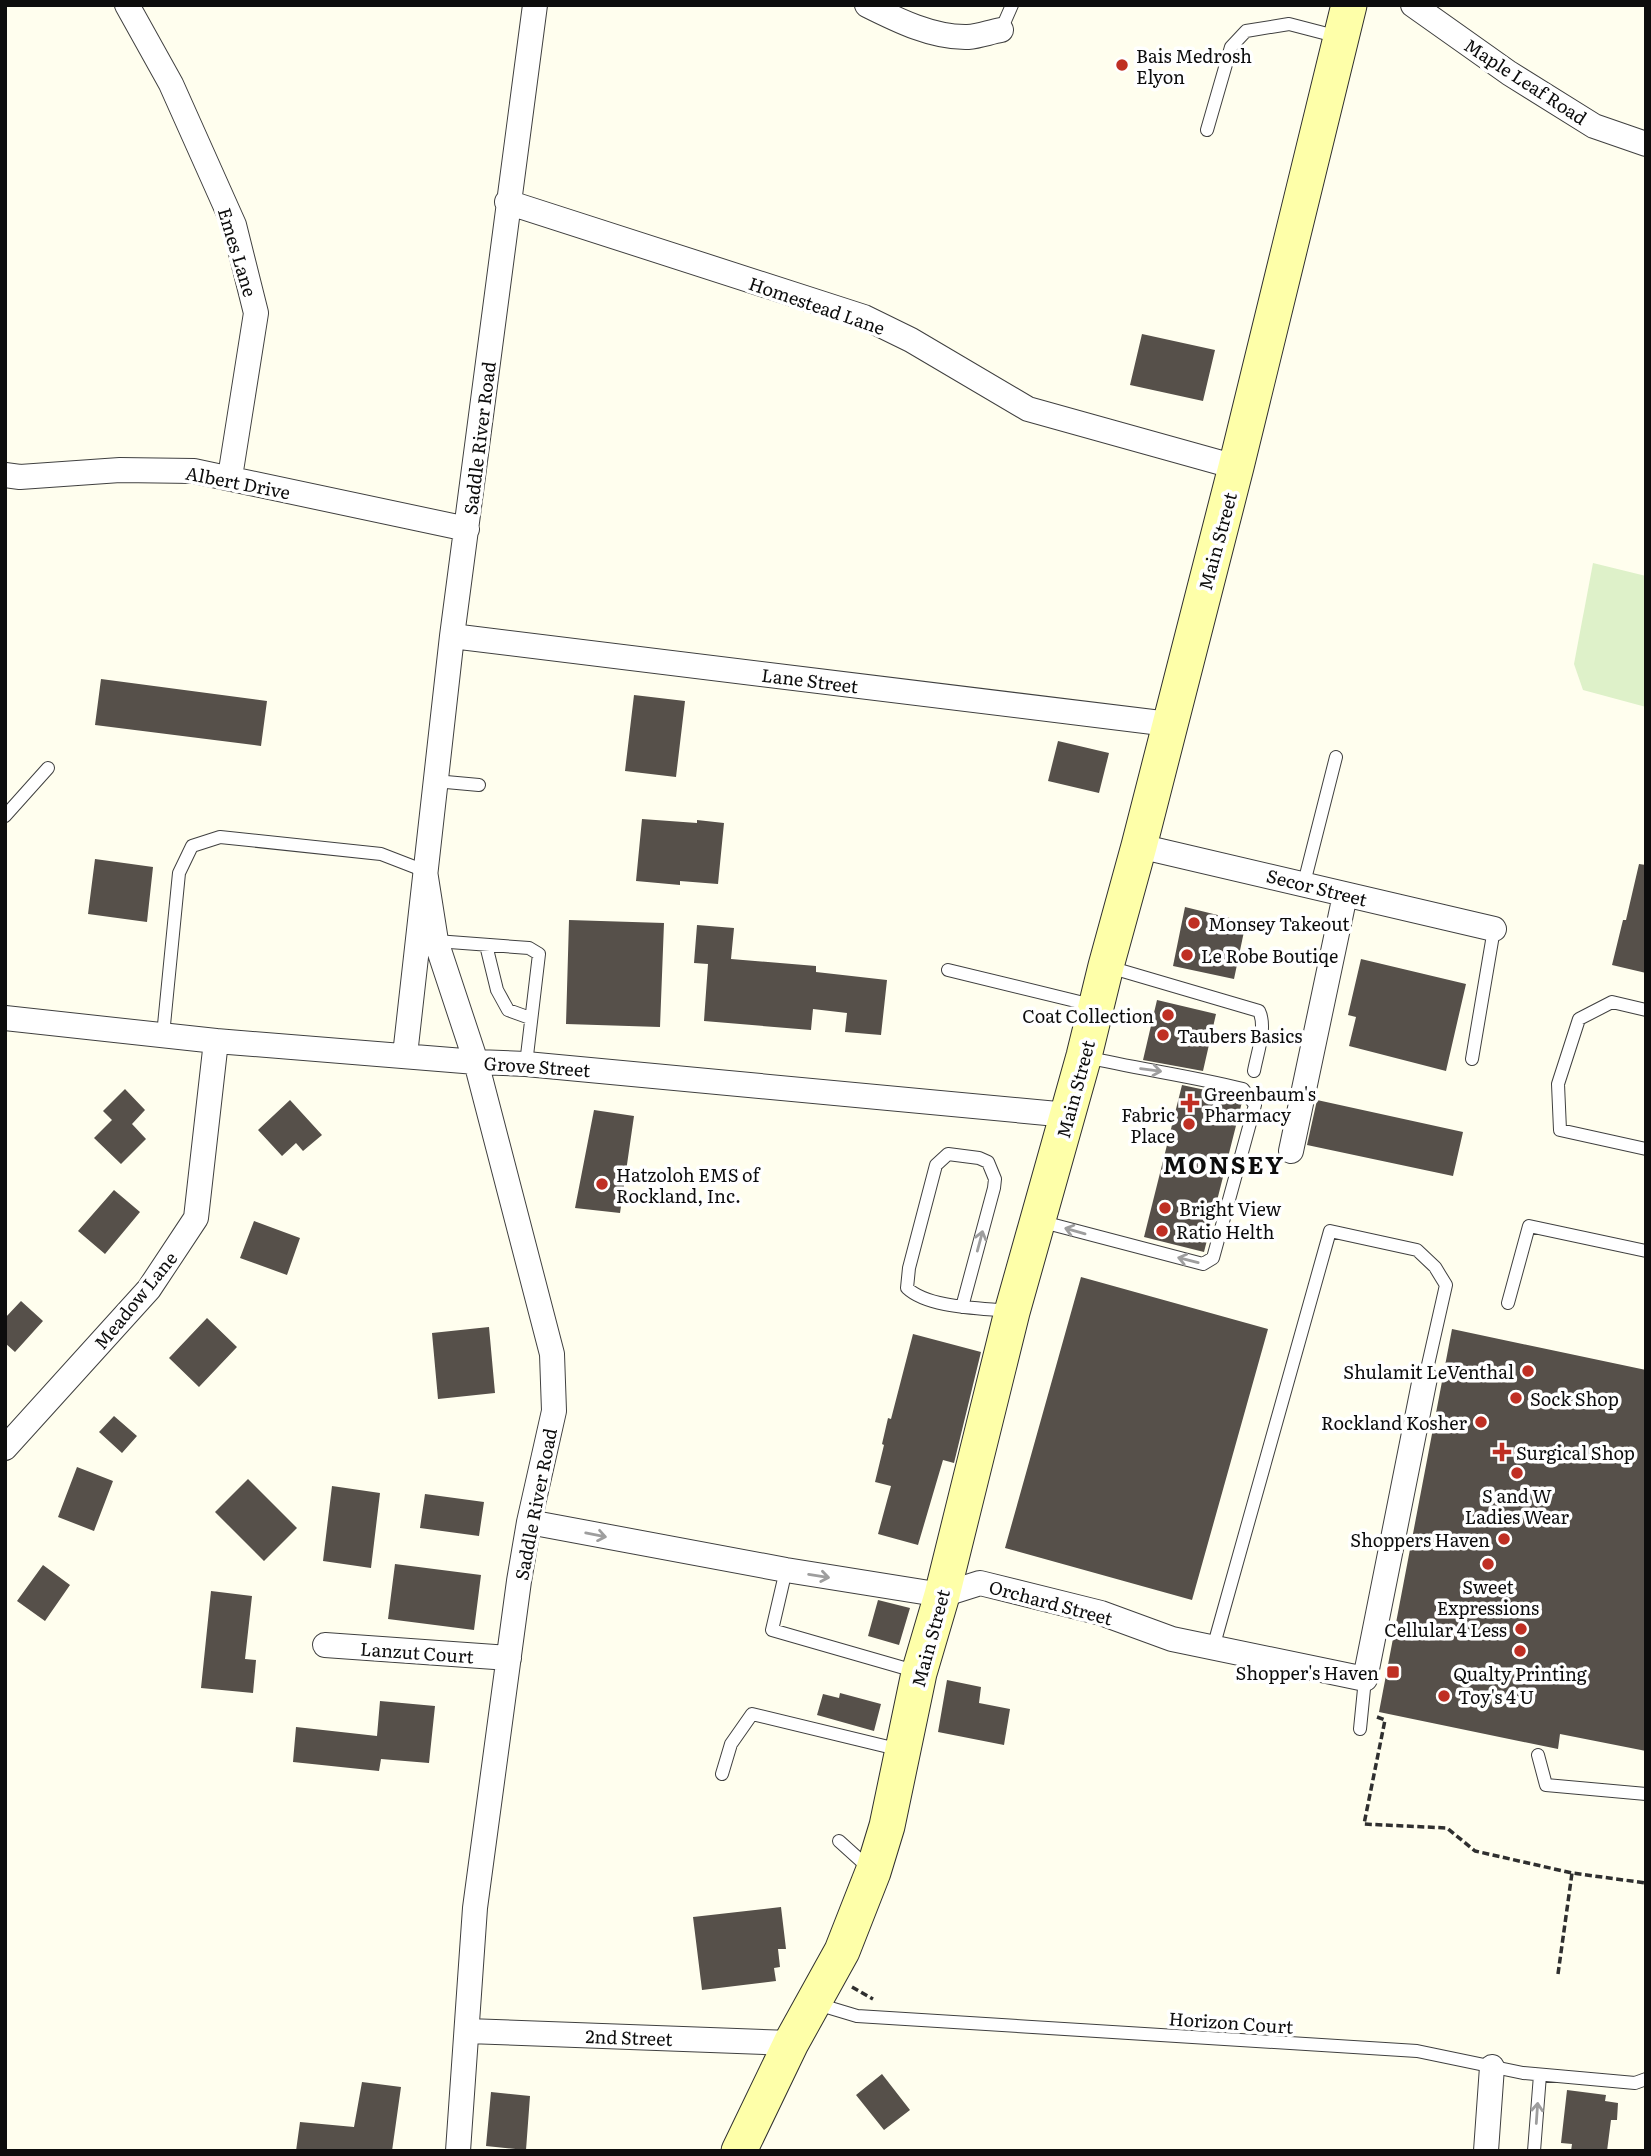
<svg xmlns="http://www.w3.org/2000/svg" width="1651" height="2156" font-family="Literata,serif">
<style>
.pitch{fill:#def1c9}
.building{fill:#56504a}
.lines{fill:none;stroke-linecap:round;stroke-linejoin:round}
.lane-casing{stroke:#404040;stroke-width:14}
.street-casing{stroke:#404040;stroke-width:26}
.secondary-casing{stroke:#2f2f2f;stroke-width:37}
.path{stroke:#2f2f2f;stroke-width:3.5;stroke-dasharray:7 3.5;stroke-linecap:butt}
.lane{stroke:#fff;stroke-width:12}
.street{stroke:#fff;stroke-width:24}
.secondary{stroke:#feffa9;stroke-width:35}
.oneway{stroke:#9e9e9e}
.poi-dot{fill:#bf2f23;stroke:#fff;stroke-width:2.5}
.labels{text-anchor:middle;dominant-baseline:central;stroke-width:7;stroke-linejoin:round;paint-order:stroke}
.poi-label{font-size:18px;fill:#0d0d0d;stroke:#fff;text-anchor:start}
.street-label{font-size:18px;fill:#0d0d0d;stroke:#fff}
.district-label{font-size:24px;font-weight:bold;letter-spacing:2px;fill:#0d0d0d;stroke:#fff}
</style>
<rect width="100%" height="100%" fill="#fffeee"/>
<path class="pitch" d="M1593 563 1646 576V707L1583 690 1574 664Z"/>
<path class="building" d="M1142 334 1215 350 1203 401 1130 385Z
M101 679 267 701 261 746 95 725Z
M634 695 685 701 676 777 625 771Z
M1058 741 1109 753 1099 793 1048 781Z
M642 819 697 823V820L724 823 718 884 680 881V885L636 881Z
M95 859 153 867 147 922 88 914Z
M1639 864 1646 865V973L1612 965 1623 920H1626Z
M1185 907 1246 922 1234 979 1173 966Z
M569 920 664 923 660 1027 566 1024Z
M697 925 734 928 731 959 816 966V972L887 980 881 1035 845 1032 847 1013 813 1009 811 1030 704 1021 708 964 694 963Z
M1361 959 1466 984 1446 1071 1349 1046 1356 1017 1348 1015Z
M1157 1000 1216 1014 1203 1071 1143 1060Z
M1182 1085 1238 1097 1242 1102 1204 1252 1144 1237Z
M125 1089 145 1110 132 1124 146 1139 121 1164 94 1138 112 1120 103 1111Z
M290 1100 322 1135 303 1151 296 1143 282 1156 258 1130Z
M1317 1100 1463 1132 1453 1176 1307 1145Z
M594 1110 634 1116 620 1213 575 1208Z
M114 1190 140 1212 105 1254 78 1231Z
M254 1221 300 1238 287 1275 240 1258Z
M1081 1277 1268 1329 1192 1600 1005 1548Z
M21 1301 43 1321 15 1352 5 1343V1318Z
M207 1318 237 1347 199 1387 169 1358Z
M489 1327 495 1393 438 1399 432 1333Z
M1452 1329 1646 1370V1751L1560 1734 1558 1749 1379 1712Z
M913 1334 981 1352 954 1463 943 1460 918 1545 878 1534 891 1486 875 1482 884 1445 882 1444 888 1418 891 1419Z
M114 1416 137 1436 122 1453 99 1432Z
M77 1467 113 1481 94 1531 58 1517Z
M248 1479 297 1528 264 1561 215 1512Z
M332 1486 380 1493 371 1568 323 1561Z
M425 1494 484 1502 479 1536 420 1528Z
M395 1564 481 1575 474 1630 388 1619Z
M43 1565 70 1585 45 1621 17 1601Z
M211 1591 252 1596 245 1659 256 1660 253 1693 201 1688Z
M878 1600 910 1608 899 1645 868 1636Z
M947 1680 981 1687 979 1703 1010 1709 1004 1745 938 1732Z
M840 1693 881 1704 874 1731 817 1715 823 1694 839 1698Z
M380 1701 435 1706 429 1763 381 1759 379 1771 293 1762 296 1727 377 1736Z
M781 1907 786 1949H778L780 1967 774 1968 776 1981 702 1990 693 1917Z
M882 2074 910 2110 884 2130 856 2095Z
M362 2082 401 2087 392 2151H296L300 2122 354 2127Z
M1567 2090 1606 2095 1605 2101 1618 2103 1617 2120H1611L1607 2151H1571L1572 2144 1561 2143Z
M491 2092 530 2096 526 2150 486 2146Z"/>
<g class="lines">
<g class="lane-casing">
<path id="lane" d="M1001 30 1012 5
M1207 130 1231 47 1246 31 1289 24 1339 37
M435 781 479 785
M5 816 48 768
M1304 883 1336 757
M436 941 529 948 539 954 526 1064
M486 945 497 990 508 1010 530 1018
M1109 967 1259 1011C1267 1027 1257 1054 1254 1071
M948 970 1096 1006
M1646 1010 1612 1002 1579 1019 1558 1084 1560 1130 1646 1149
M163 1035 179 873 192 846 220 837 381 854 425 871
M1472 1059 1494 929
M1039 1221 1203 1264 1213 1258 1255 1105 1243 1089C1191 1076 1138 1069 1086 1057
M1508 1303 1529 1226 1646 1251
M962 1307 994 1188 995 1179 988 1162 979 1158 948 1154 936 1165 909 1268 907 1288C928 1308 980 1308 1009 1311
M786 1570 772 1630 918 1672
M1213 1648 1330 1231 1417 1250 1435 1267 1446 1285 1425 1378
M1360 1729 1365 1679
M1538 1755 1546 1785 1646 1794
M722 1774 731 1744 752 1714 901 1750
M839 1841 870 1869
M817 2004 857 2016 1417 2051 1523 2073 1635 2083 1646 2079
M1534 2151 1540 2075"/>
</g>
<g class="street-casing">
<path id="street" d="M127 5 171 84 234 225 256 313 230 477
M867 5C897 20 933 38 968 37 979 36 990 32 1001 30
M1413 5 1509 73 1594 126 1646 144
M507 202 864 317 911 340 1028 409 1236 467
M5 475 20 477 120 470 194 471 467 529
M452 636 1169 724
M1139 846 1494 929
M425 871 436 941 476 1062 552 1354 554 1411 529 1522 519 1581 475 1908 458 2151
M5 1018 216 1041 476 1062 526 1064 1068 1115
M405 1055 452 636 535 5
M1291 1151 1345 895
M5 1448 149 1289 196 1218 216 1041
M529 1522 786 1570 942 1595 980 1583 1101 1613 1172 1639 1365 1679 1425 1378
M325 1645 509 1658
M467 2031 791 2043
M1486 2151 1492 2067"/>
</g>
<g class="secondary-casing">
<path id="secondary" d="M739 2151 791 2043 842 1951 873 1872 887 1826 919 1673 942 1595 1012 1312 1084 1056 1106 966 1139 846 1236 467 1349 5"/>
</g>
<path class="path" d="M1377 1717 1385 1720 1364 1824 1447 1828 1475 1851 1572 1873 1646 1883
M1558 1974 1572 1873
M852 1987 873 1999"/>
<use href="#lane" class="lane"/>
<use href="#street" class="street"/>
<use href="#secondary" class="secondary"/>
</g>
<defs><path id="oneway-shaft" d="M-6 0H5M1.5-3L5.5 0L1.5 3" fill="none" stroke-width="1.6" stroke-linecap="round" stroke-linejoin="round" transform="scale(1.75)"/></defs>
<g class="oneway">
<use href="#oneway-shaft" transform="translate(1151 1070) rotate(7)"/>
<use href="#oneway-shaft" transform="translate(1075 1231) rotate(-164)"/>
<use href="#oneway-shaft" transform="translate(980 1241) rotate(-75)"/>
<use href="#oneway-shaft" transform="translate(1188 1260) rotate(-166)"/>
<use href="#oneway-shaft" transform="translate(596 1535) rotate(11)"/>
<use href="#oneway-shaft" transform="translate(819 1576) rotate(9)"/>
<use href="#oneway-shaft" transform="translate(1537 2113) rotate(-86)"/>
</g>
<g class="poi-dot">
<circle cx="1122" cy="65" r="7"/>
<circle cx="1194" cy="923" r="7"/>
<circle cx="1187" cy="955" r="7"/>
<circle cx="1168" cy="1015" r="7"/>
<circle cx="1163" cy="1035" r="7"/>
<path d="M1186.5 1092.5h7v7h7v7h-7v7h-7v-7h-7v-7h7z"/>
<circle cx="1189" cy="1124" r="7"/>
<circle cx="602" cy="1184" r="7"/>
<circle cx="1165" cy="1208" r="7"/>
<circle cx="1162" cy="1231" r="7"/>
<circle cx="1528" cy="1371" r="7"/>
<circle cx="1516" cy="1398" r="7"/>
<circle cx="1481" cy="1422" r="7"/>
<path d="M1498.5 1441.5h7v7h7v7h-7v7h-7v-7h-7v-7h7z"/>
<circle cx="1517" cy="1473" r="7"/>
<circle cx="1504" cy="1539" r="7"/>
<circle cx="1488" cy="1564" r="7"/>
<circle cx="1521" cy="1629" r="7"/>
<circle cx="1520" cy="1651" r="7"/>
<rect x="1386" y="1665" width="14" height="14" rx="3.5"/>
<circle cx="1444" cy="1696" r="7"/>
</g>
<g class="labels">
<g class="poi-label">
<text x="1136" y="55">Bais Medrosh<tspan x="1136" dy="21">Elyon</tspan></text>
<text x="1208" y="923">Monsey Takeout</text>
<text x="1201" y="955">Le Robe Boutiqe</text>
<text x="1154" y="1015" text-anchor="end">Coat Collection</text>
<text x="1177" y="1035">Taubers Basics</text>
<text x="1204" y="1093">Greenbaum's<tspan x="1204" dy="21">Pharmacy</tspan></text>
<text x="1175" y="1114" text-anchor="end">Fabric<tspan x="1175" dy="21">Place</tspan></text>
<text x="616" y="1174">Hatzoloh EMS of<tspan x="616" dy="21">Rockland, Inc.</tspan></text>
<text x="1179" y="1208">Bright View</text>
<text x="1176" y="1231">Ratio Helth</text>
<text x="1514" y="1371" text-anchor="end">Shulamit LeVenthal</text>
<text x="1530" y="1398">Sock Shop</text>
<text x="1467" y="1422" text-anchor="end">Rockland Kosher</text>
<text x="1516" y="1452">Surgical Shop</text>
<text x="1517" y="1495" text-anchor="middle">S and W<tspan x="1517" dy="21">Ladies Wear</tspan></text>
<text x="1490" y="1539" text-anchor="end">Shoppers Haven</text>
<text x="1488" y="1586" text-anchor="middle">Sweet<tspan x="1488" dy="21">Expressions</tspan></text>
<text x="1507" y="1629" text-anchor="end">Cellular 4 Less</text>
<text x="1379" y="1672" text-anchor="end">Shopper's Haven</text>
<text x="1520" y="1673" text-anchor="middle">Qualty Printing</text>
<text x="1458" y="1696">Toy's 4 U</text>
</g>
<g class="street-label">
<text transform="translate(1526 81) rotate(33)">Maple Leaf Road</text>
<text transform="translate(238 252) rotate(73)">Emes Lane</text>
<text transform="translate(817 305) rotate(19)">Homestead Lane</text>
<text transform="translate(479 438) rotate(-83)">Saddle River Road</text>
<text transform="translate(238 482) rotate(11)">Albert Drive</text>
<text transform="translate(1217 541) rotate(-75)">Main Street</text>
<text transform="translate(810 680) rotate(7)">Lane Street</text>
<text transform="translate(1317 887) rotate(14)">Secor Street</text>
<text transform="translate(537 1066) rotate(4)">Grove Street</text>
<text transform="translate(1075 1089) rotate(-75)">Main Street</text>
<text transform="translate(135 1300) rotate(-51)">Meadow Lane</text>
<text transform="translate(535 1504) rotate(-79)">Saddle River Road</text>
<text transform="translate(1051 1602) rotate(15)">Orchard Street</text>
<text transform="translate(930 1638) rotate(-75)">Main Street</text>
<text transform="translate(417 1652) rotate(4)">Lanzut Court</text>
<text transform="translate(1231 2022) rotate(4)">Horizon Court</text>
<text transform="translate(629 2037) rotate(2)">2nd Street</text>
</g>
<g class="district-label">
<text x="1224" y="1163">MONSEY</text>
</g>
</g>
<rect width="1651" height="2156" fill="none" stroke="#0d0d0d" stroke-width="14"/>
</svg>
